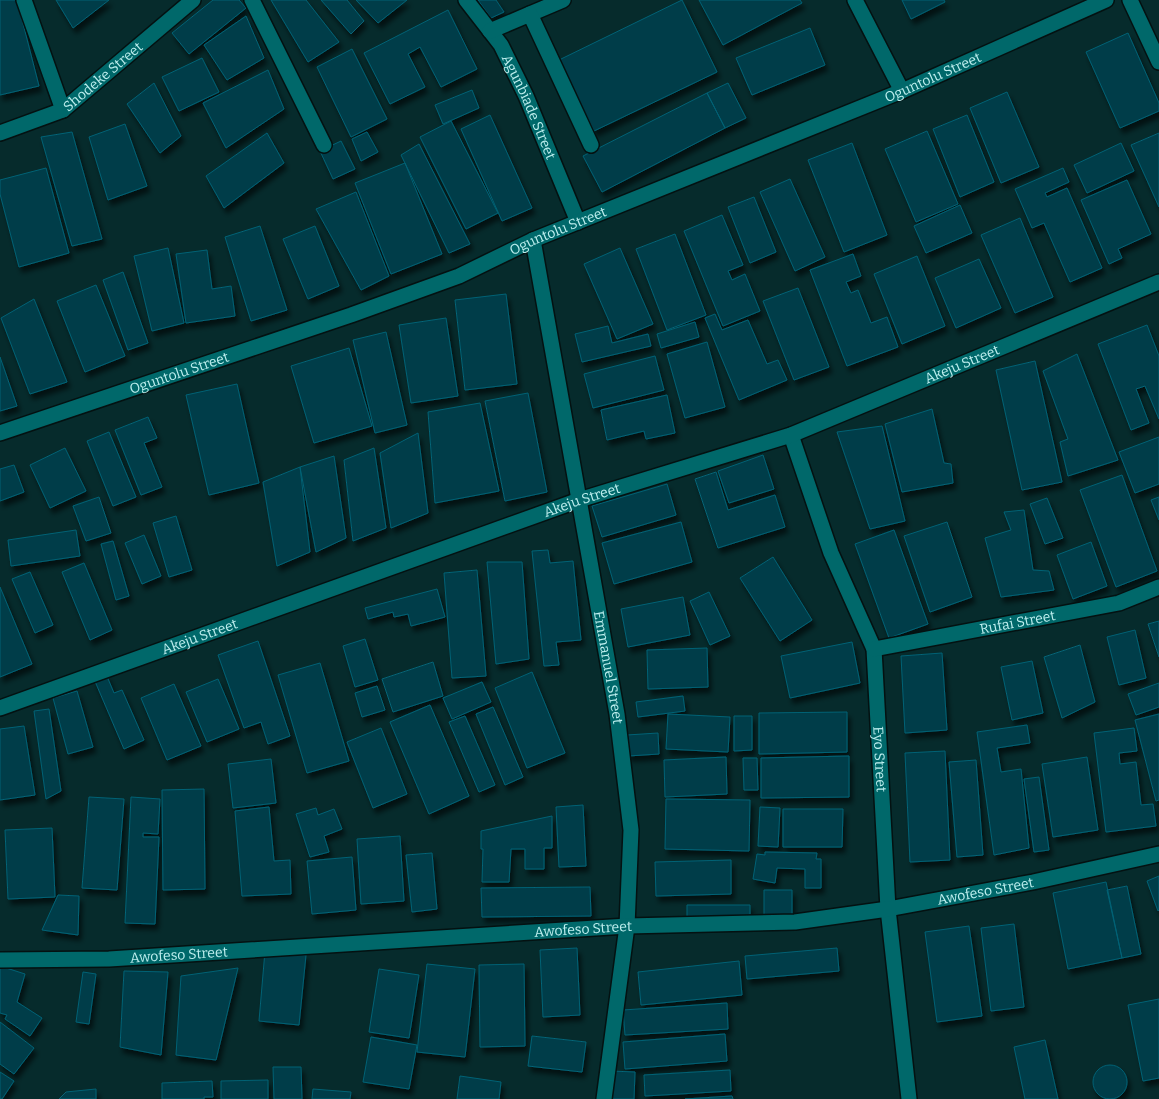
<svg xmlns="http://www.w3.org/2000/svg" width="1159" height="1099" font-family="Bitter,serif">
<style>
.building{fill:#003c49;stroke:#076275;filter:url(#shadow)}
.lines{fill:none;stroke-linecap:round;stroke-linejoin:round}
.minor-casing{stroke:#041111;stroke-width:18}
.minor{stroke:#00686a;stroke-width:15}
.labels{text-anchor:middle;dominant-baseline:central;stroke-width:5;stroke-linejoin:round;paint-order:stroke}
.street-label{font-size:14px;fill:#beefef;stroke:#001213}
</style>
<defs>
<filter id="shadow"><feDropShadow dx="3" dy="5.5" stdDeviation="2.5" flood-color="#0009"/></filter>
</defs>
<rect width="100%" height="100%" fill="#062b2c"/>
<path class="building" d="M0 0H17L39 86 0 95Z
M56 0H109L73 28Z
M213 0H239L246 8 189 54 172 33Z
M271 0H306L339 42 308 62Z
M321 0H347L364 21 351 34Z
M356 0H407L378 23Z
M478 0H496L504 12 491 18Z
M682 0 717 72 594 131 559 60Z
M699 0H800L802 3 723 45Z
M902 0H944L945 2 911 19Z
M448 10 477 69 441 87 420 47 408 54 425 87 390 104 364 53Z
M246 16 264 58 227 80 204 45Z
M810 28 825 65 752 95 736 58Z
M1128 33 1159 103V111L1120 128 1086 52Z
M352 49 387 119 351 137 317 67Z
M202 58 219 92 179 111 162 77Z
M268 70 284 109 226 148 203 103Z
M154 83 181 136 160 153 127 104Z
M728 83 746 118 725 128 707 93Z
M472 90 479 108 443 124 435 105Z
M1007 92 1039 167 1001 183 970 108Z
M707 93 725 128 602 192 583 156Z
M490 115 532 208 502 221 461 129Z
M967 115 994 182 960 197 933 129Z
M451 121 498 213 466 229 420 137Z
M125 124 147 186 108 200 89 137Z
M927 131 958 204 916 222 885 149Z
M72 132 102 239 72 246 41 137Z
M367 132 378 152 361 161 352 139Z
M267 133 284 163 224 208 206 176Z
M1159 133V207L1131 145Z
M341 141 355 169 333 179 320 151Z
M852 143 887 235 844 252 808 160Z
M1121 143 1134 171 1087 193 1074 165Z
M419 144 470 244 449 253 401 155Z
M405 163 442 254 391 274 355 183Z
M46 168 69 253 19 267 0 194V180Z
M1063 168 1069 182 1045 193 1047 197 1067 188 1102 268 1070 282 1044 223 1032 228 1015 189Z
M790 179 825 257 795 271 760 192Z
M1127 180 1151 234 1118 249 1122 258 1109 264 1081 200Z
M356 192 389 276 361 290 316 209Z
M754 197 776 252 750 263 728 207Z
M960 205 972 233 926 253 914 226Z
M722 215 743 265 728 271 732 280 745 274 760 311 723 326 684 231Z
M1020 218 1053 297 1015 313 981 235Z
M260 226 287 310 251 321 225 237Z
M315 226 339 286 308 299 283 239Z
M675 234 706 315 667 330 636 249Z
M168 248 184 323 152 331 134 256Z
M620 248 653 324 617 339 584 264Z
M207 250 212 289 231 286 235 316 186 323 176 254Z
M853 254 861 276 846 282 851 293 858 290 871 323 887 317 898 347 847 366 810 270Z
M917 256 945 326 902 344 874 274Z
M979 259 1001 308 956 328 935 278Z
M123 272 148 343 128 350 103 280Z
M96 285 125 356 85 372 57 301Z
M798 288 829 367 794 380 763 301Z
M506 294 517 384 465 390 455 300Z
M34 299 67 382 30 394 1 318Z
M715 314 722 330 748 320 767 364 778 360 787 380 739 400 705 318Z
M446 318 458 396 411 403 399 325Z
M695 322 699 337 661 348 657 334Z
M1147 325 1159 356V419L1145 386 1136 389 1149 423 1131 430 1098 344Z
M608 326 612 343 648 334 651 346 582 362 575 334Z
M386 332 407 425 375 433 353 340Z
M707 342 725 407 685 418 667 354Z
M349 348 372 426 314 443 291 366Z
M1077 354 1118 460 1068 476 1060 442 1068 439 1043 371Z
M655 356 664 390 593 408 584 374Z
M0 357 17 406 0 411Z
M1035 361 1062 482 1022 490 996 370Z
M237 384 259 483 209 495 186 395Z
M528 393 547 492 505 501 485 401Z
M667 395 675 433 646 439 644 431 607 440 601 410Z
M480 403 499 491 435 503 428 412Z
M932 409 944 463 951 464 953 483 902 492 885 424Z
M148 417 157 438 144 443 162 487 141 495 115 430Z
M882 426 905 521 870 529 837 432Z
M109 432 136 497 113 506 87 441Z
M418 433 428 513 391 528 380 453Z
M1159 437V484L1135 493 1119 452Z
M65 448 86 491 50 508 30 465Z
M374 448 386 528 353 541 344 460Z
M763 455 774 489 729 503 718 471Z
M334 456 346 538 316 552 300 467Z
M14 465 24 492 0 501V469Z
M300 467 310 552 277 566 263 482Z
M716 472 728 510 775 495 785 527 718 548 695 479Z
M1122 475 1157 571 1116 587 1080 490Z
M667 484 676 515 602 537 592 506Z
M99 497 111 533 86 541 73 506Z
M1159 497V520L1151 500Z
M1047 498 1063 538 1045 544 1030 504Z
M1024 510 1033 570 1049 571 1054 590 1001 597 985 538 1011 530 1004 512Z
M176 516 192 570 169 577 153 523Z
M681 522 692 562 614 584 602 543Z
M947 522 972 597 930 612 904 536Z
M76 530 80 556 11 566 8 540Z
M894 530 928 624 889 638 855 544Z
M144 535 161 576 142 584 125 543Z
M113 541 129 596 116 600 101 544Z
M1091 542 1107 586 1073 599 1057 555Z
M548 550 550 563 573 561 581 640 556 642 559 665 544 666 532 551Z
M773 557 812 620 780 641 740 578Z
M487 562H522L529 659 496 664Z
M84 563 112 630 90 640 62 572Z
M477 570 486 676 452 678 444 573Z
M30 572 53 625 35 633 12 579Z
M0 587 32 664 0 677Z
M437 589 445 617 411 626 408 614 394 617 393 612 368 619 365 608Z
M709 592 730 636 710 645 690 601Z
M683 597 690 635 628 647 621 609Z
M1159 621V657L1148 624Z
M1135 630 1146 678 1119 685 1107 637Z
M365 639 378 680 355 687 343 646Z
M258 641 290 736 268 744 261 722 244 728 218 655Z
M852 642 860 683 790 698 781 656Z
M1080 645 1095 702 1062 718 1044 657Z
M707 648 708 687 648 689 647 650Z
M942 653 947 730 905 733 901 656Z
M1032 661 1043 713 1012 720 1001 667Z
M433 662 443 696 393 712 382 679Z
M320 663 349 761 307 773 278 675Z
M532 672 565 753 527 768 495 688Z
M106 674 114 693 122 690 144 740 124 749 94 679Z
M218 679 239 729 207 742 186 692Z
M482 682 491 702 452 719 443 698Z
M1159 683V707L1136 715 1128 694Z
M174 684 201 746 167 760 141 698Z
M377 686 385 710 362 717 355 693Z
M77 691 93 747 68 754 53 698Z
M683 696 685 711 638 717 636 702Z
M430 705 469 796 429 814 390 722Z
M493 707 523 777 505 785 476 714Z
M49 709 61 791 46 799 34 711Z
M847 712V752L759 754V713Z
M668 714 730 717 728 752 666 749Z
M1159 714V800L1156 801 1135 720Z
M465 716 495 785 479 792 449 722Z
M734 716H752V750L734 751Z
M1027 725 1030 743 997 748 1001 772 1021 769 1029 848 994 855 977 732Z
M24 726 35 795 0 800V729Z
M381 728 407 794 373 808 347 742Z
M1134 728 1137 751 1119 753 1120 764 1136 762 1141 805 1153 804 1156 826 1106 832 1094 733Z
M658 733 659 754 628 756 627 735Z
M945 751 950 860 910 862 905 753Z
M849 756V797L761 798V758Z
M726 757 727 794 665 797 664 760Z
M1087 757 1098 830 1053 837 1042 764Z
M743 758H757L758 790H744Z
M271 759 276 803 233 808 228 764Z
M976 760 983 855 957 857 949 762Z
M1039 777 1049 850 1034 852 1024 779Z
M204 789 205 889 163 890 162 790Z
M89 797 124 799 117 890 82 888Z
M131 797 160 799 158 834 143 833V837H159L155 924 125 923Z
M666 799 750 800 749 851 665 849Z
M583 805 586 866 559 867 556 807Z
M269 807 274 861 290 860 291 894 242 896 235 811Z
M760 807 780 808 778 847 758 846Z
M316 808 318 815 334 809 342 829 324 836 329 852 310 857 296 814Z
M783 809H843L842 847H783Z
M552 816V848H544V869H525V849H511L509 882H482L483 849H481V831Z
M52 828 55 897 8 899 5 830Z
M400 836 404 901 361 904 357 839Z
M765 852 817 853 816 859H821V888H805V869L777 868 775 883 753 879 757 854 765 855Z
M432 853 437 909 412 912 406 855Z
M352 857 356 910 312 914 307 861Z
M731 860V894L656 896 655 862Z
M1159 876V910L1158 911 1147 881Z
M1106 882 1122 958 1068 969 1053 893Z
M1127 886 1141 954 1122 958 1107 890Z
M590 887 591 916 482 917 481 888Z
M764 890H792V915H764Z
M58 895 79 896 78 935 42 930Z
M687 905H750V919H687Z
M1014 924 1024 1007 991 1011 981 928Z
M969 926 982 1016 937 1022 925 932Z
M577 948 580 1015 543 1017 540 950Z
M837 948 839 971 747 979 745 956Z
M265 951 306 955 299 1025 259 1021Z
M739 961 742 995 641 1005 638 972Z
M427 964 475 969 465 1057 417 1052Z
M524 964 525 1046 480 1047 479 965Z
M0 966 25 974 17 1002 42 1018 30 1036 5 1019 7 1015 0 1013Z
M238 968 216 1060 176 1055 181 976Z
M379 969 419 975 409 1038 369 1032Z
M124 971 168 972 161 1055 120 1047Z
M83 972 96 974 89 1024 76 1022Z
M1159 999V1078L1143 1081 1128 1005Z
M727 1003 728 1029 625 1035 623 1010Z
M0 1022 34 1048 14 1074 0 1064Z
M725 1034 727 1061 625 1069 623 1042Z
M532 1036 586 1042 582 1072 528 1066Z
M371 1037 417 1045 409 1089 363 1082Z
M1045 1040 1058 1099H1025L1014 1047Z
M1093 1082a17 17 0 1 1 34 0a17 17 0 1 1-34 0Z
M273 1067H301L302 1099H274Z
M730 1070 731 1091 645 1096 644 1075Z
M610 1071 635 1072 634 1099H609Z
M0 1072 14 1081 2 1099H0Z
M460 1076 501 1082 499 1099H457Z
M268 1080V1099H221V1081Z
M212 1081 213 1097H204V1099H162V1083Z
M96 1089V1099H59L66 1092Z
M313 1089 351 1092 350 1099H312Z
M732 1096 733 1099H685Z"/>
<g class="lines">
<g class="minor-casing">
<g id="minor">
<path d="M24 0 63 110"/>
<path d="M252 0 324 145"/>
<path id="s1" d="M466 0 501 45 526 96 578 222"/>
<path d="M855 0 902 91"/>
<path d="M1130 0 1159 62"/>
<path d="M530 14 563 0"/>
<path d="M490 31 530 14 591 145"/>
<path id="s2" d="M0 133 63 110 193 0"/>
<path id="s3" d="M533 240 617 714 631 830 627 926 604 1099"/>
<path id="s4" d="M0 433 351 315 459 276 533 240 902 91 1106 0"/>
<path id="s5" d="M791 435 831 553 874 649 888 909 909 1099"/>
<path id="s6" d="M874 649 1119 603 1159 587"/>
<path id="s7" d="M0 708 579 500 791 435 1159 282"/>
<path id="s8" d="M0 960 109 959 627 926 795 922 888 909 1033 882 1159 854"/>
</g>
</g>
<use href="#minor" class="minor"/>
</g>
<g class="labels">
<g class="street-label">
<text stroke="none"><textPath href="#s2" startOffset="119">Shodeke Street</textPath></text>
<text stroke="none"><textPath href="#s4" startOffset="999">Oguntolu Street</textPath></text>
<text stroke="none"><textPath href="#s1" startOffset="125">Agunbiade Street</textPath></text>
<text stroke="none"><textPath href="#s4" startOffset="594">Oguntolu Street</textPath></text>
<text stroke="none"><textPath href="#s7" startOffset="1022">Akeju Street</textPath></text>
<text stroke="none"><textPath href="#s4" startOffset="189">Oguntolu Street</textPath></text>
<text stroke="none"><textPath href="#s7" startOffset="618">Akeju Street</textPath></text>
<text stroke="none"><textPath href="#s6" startOffset="146">Rufai Street</textPath></text>
<text stroke="none"><textPath href="#s7" startOffset="212">Akeju Street</textPath></text>
<text stroke="none"><textPath href="#s3" startOffset="434">Emmanuel Street</textPath></text>
<text stroke="none"><textPath href="#s5" startOffset="340">Eyo Street</textPath></text>
<text stroke="none"><textPath href="#s8" startOffset="989">Awofeso Street</textPath></text>
<text stroke="none"><textPath href="#s8" startOffset="584">Awofeso Street</textPath></text>
<text stroke="none"><textPath href="#s8" startOffset="179">Awofeso Street</textPath></text>
</g>
</g>
</svg>
